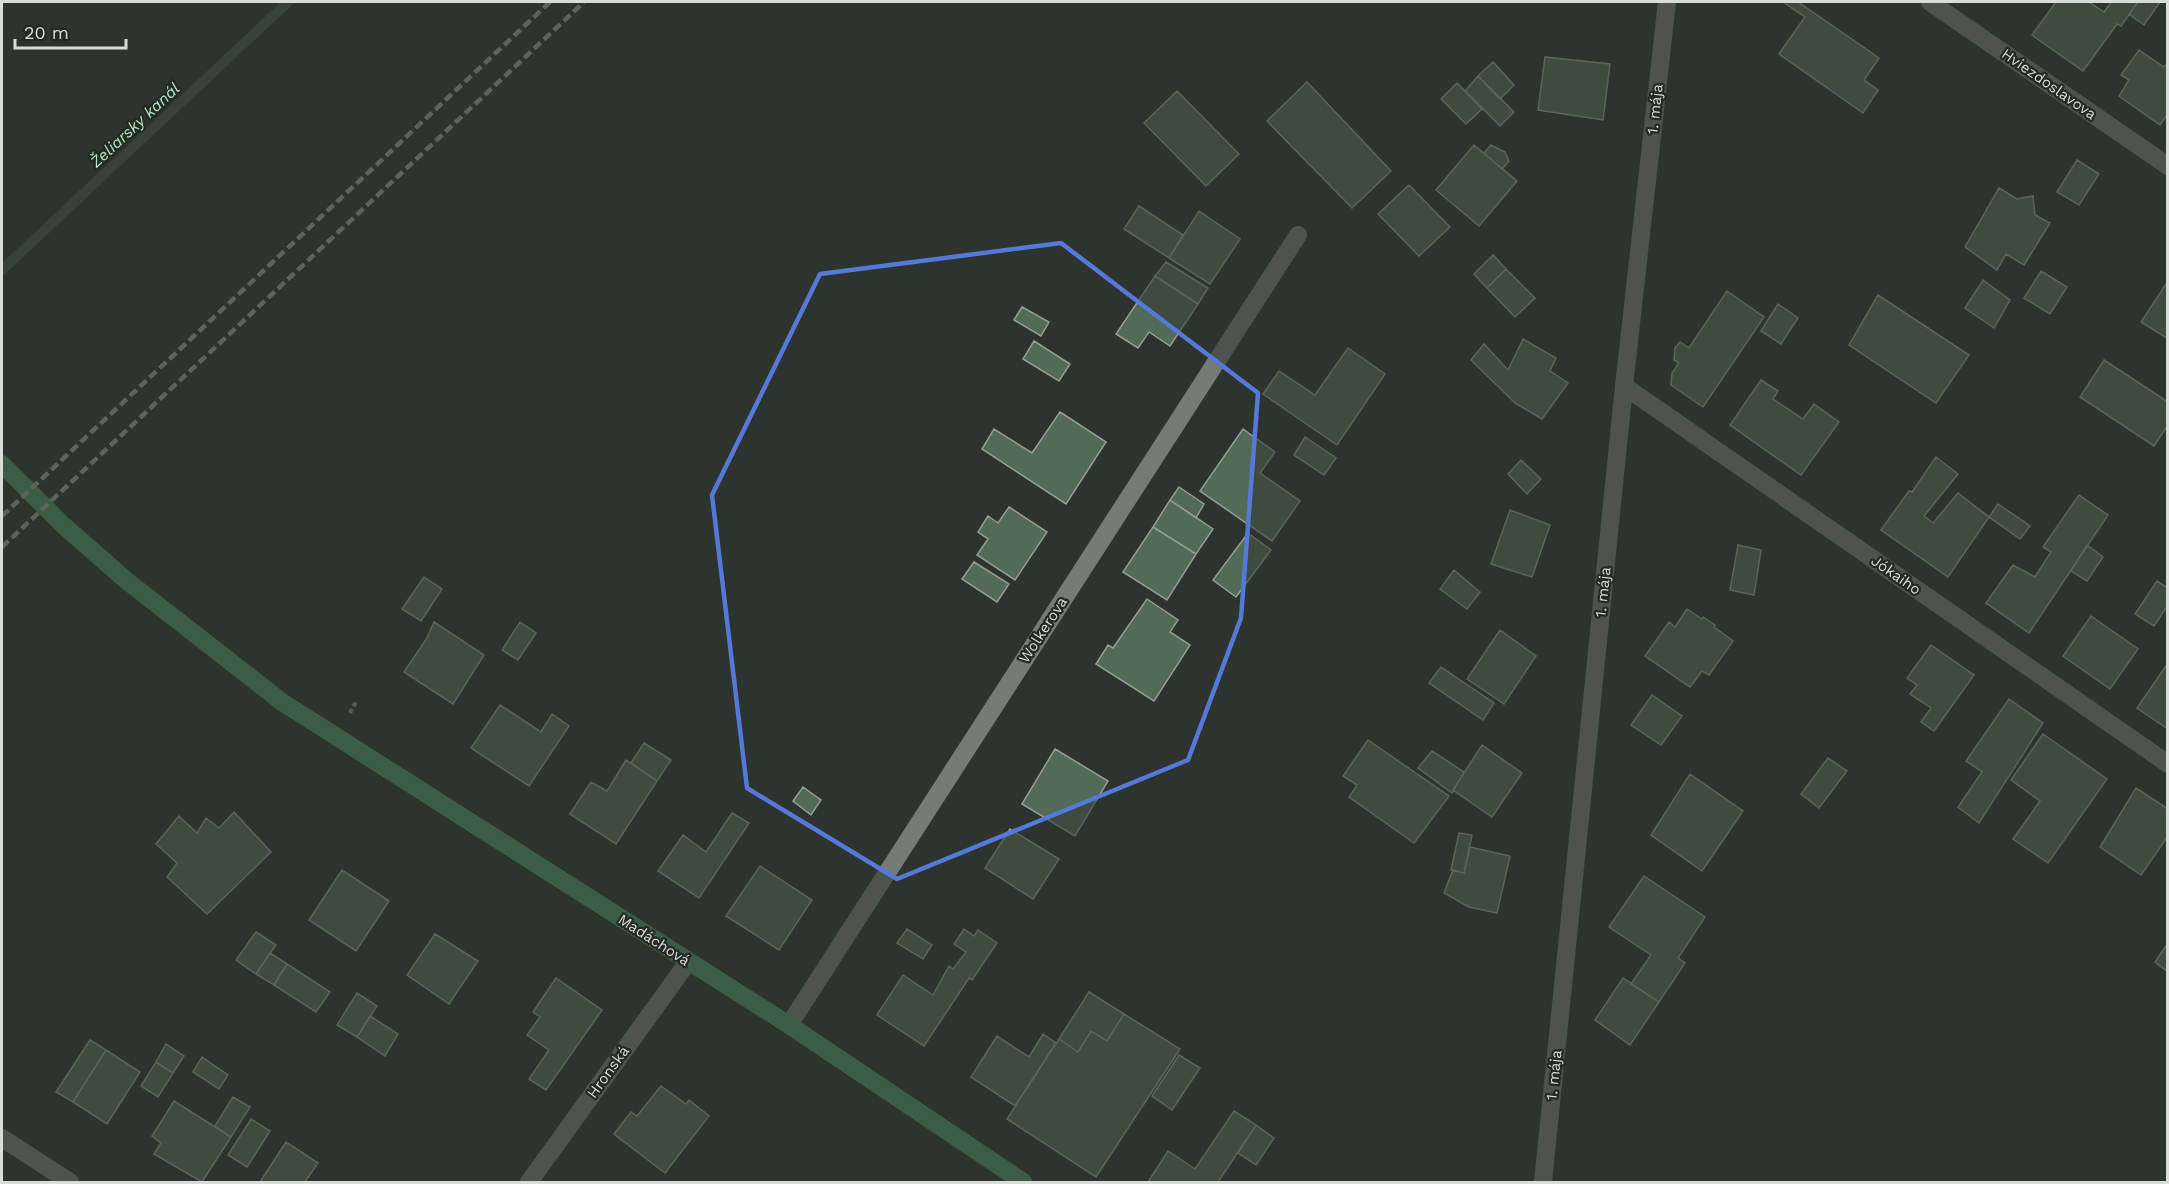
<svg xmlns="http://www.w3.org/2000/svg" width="2169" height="1184" font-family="'Work Sans',sans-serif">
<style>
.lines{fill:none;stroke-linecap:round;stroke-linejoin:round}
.stream{stroke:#445548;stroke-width:10}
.building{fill:#516b56;stroke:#969d97;stroke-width:1.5}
.path{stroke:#8b908c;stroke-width:4;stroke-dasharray:4.5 3;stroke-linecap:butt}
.minor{stroke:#757b76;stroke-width:18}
.tertiary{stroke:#757b76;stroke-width:18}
.primary{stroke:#4d9162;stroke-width:18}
.rail{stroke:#979c98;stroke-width:4.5;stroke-dasharray:9 4.5;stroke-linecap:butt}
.marked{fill:none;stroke:#5579d9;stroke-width:4.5;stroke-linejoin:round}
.labels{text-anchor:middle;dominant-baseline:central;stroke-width:4.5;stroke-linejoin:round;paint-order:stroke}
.street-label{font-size:15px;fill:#d9ddda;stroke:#232924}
.water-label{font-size:16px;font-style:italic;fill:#b4e5bd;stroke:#232924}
</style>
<rect width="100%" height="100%" fill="#2d332e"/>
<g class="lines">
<path class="stream" d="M2 270 288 2"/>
</g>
<path class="building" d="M1783 2H1798L1879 58 1864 80 1878 90 1863 113 1779 54 1805 17Z
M2056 2H2089L2104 12 2111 2H2138L2121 26 2117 24 2083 71 2032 35Z
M2138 2H2160L2144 25 2129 14Z
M2139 50 2164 67 2168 62V114L2160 125 2119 96 2129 80 2121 75Z
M1545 57 1610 64 1603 120 1538 110Z
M1493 62 1514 85 1500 99 1478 76Z
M1478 76 1514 112 1500 126 1465 91Z
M1307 82 1391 171 1352 208 1267 121Z
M1457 83 1482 109 1466 124 1441 99Z
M1177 91 1239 154 1206 186 1144 123Z
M1474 145 1517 181 1479 226 1436 190Z
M1491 145 1505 152 1509 161 1502 169 1484 153Z
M2077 160 2099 174 2079 205 2057 192Z
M1409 185 1450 227 1419 256 1378 214Z
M1999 188 2017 199 2033 196 2035 215 2050 223 2024 265 2006 254 1997 270 1965 247Z
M1139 206 1183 235 1169 258 1124 229Z
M1199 211 1240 239 1210 284 1169 258Z
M1493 255 1506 269 1487 288 1474 274Z
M1166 262 1208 288 1198 304 1155 276Z
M1506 269 1535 298 1515 317 1487 288Z
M2041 271 2067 287 2050 314 2024 298Z
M1155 276 1198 304 1170 346 1149 332 1138 348 1116 334Z
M1983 280 2010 300 1994 328 1965 308Z
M2168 281V339L2141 322Z
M1727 291 1764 317 1703 407 1671 385 1672 373 1679 363 1674 360 1675 348 1680 342 1689 348Z
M1878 295 1969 355 1936 403 1849 345Z
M1778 304 1798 318 1781 344 1761 331Z
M1022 307 1049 322 1041 336 1014 320Z
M1523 339 1556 358 1550 371 1568 383 1542 419 1515 403 1471 360 1484 344 1508 370Z
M1034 341 1070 364 1059 381 1023 359Z
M1348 348 1385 374 1337 445 1263 394 1279 371 1315 395Z
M2104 360 2168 402V425L2154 446 2080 397Z
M1761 380 1778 391 1773 399 1803 419 1814 404 1839 422 1801 475 1730 425Z
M1060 412 1106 442 1066 504 982 449 994 429 1032 453Z
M1243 429 1275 452 1260 473 1300 501 1272 541 1200 491Z
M1305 437 1336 458 1324 475 1294 455Z
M1936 457 1958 474 1924 516 1933 523 1958 493 1989 517 1948 577 1881 530 1909 491 1912 492Z
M1521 460 1541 479 1527 494 1508 474Z
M1179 487 1204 504 1196 518 1170 500Z
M2079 495 2108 515 2029 633 1986 603 2013 565 2035 577 2051 552 2043 547Z
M1170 500 1213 529 1196 554 1153 527Z
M1998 504 2030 526 2020 539 1989 517Z
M1009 507 1047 532 1015 580 977 555 988 539 978 532 988 516 998 523Z
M1510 510 1550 525 1532 577 1491 564Z
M1153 527 1196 554 1167 600 1123 572Z
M1248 533 1271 550 1236 597 1213 580Z
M1738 545 1761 550 1754 595 1730 590Z
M2087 545 2103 557 2087 581 2071 571Z
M974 562 1009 584 997 602 962 579Z
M1454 570 1480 592 1467 609 1440 589Z
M424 577 442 589 421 621 402 609Z
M2157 581 2168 588V605L2154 626 2135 614Z
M1147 599 1178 620 1170 632 1190 645 1154 701 1096 664 1108 645 1113 648Z
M1687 609 1702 619 1703 617 1715 625 1714 627 1733 641 1709 675 1702 671 1690 687 1645 656 1669 622 1675 627Z
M2091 616 2138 649 2110 689 2063 656Z
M434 622 484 655 453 704 404 672 427 638Z
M520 622 536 633 518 660 502 650Z
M1500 630 1536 656 1504 704 1467 679Z
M1931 645 1974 675 1934 731 1921 722 1931 708 1910 694 1917 685 1907 678Z
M2168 663V729L2137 708Z
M1441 667 1494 703 1483 720 1429 683Z
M1652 695 1682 716 1661 745 1631 725Z
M2009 699 2043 723 1979 823 1958 807 1982 772 1966 761Z
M500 705 541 732 552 714 569 726 529 786 471 748Z
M2043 734 2107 779 2048 863 2013 839 2040 801 2011 780Z
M1368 740 1449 796 1414 843 1349 797 1357 785 1343 776Z
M644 743 671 760 657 781 631 763Z
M1482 745 1522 773 1492 817 1453 790Z
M1055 749 1108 781 1075 836 1022 804Z
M1432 751 1464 772 1452 793 1418 768Z
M1828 758 1847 771 1819 808 1801 794Z
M626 760 657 781 616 844 570 814 591 782 607 791Z
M1690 774 1743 811 1702 871 1651 835Z
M803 787 821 800 811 815 793 801Z
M2136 788 2168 809V836L2141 875 2100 847Z
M234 812 271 852 207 914 167 877 177 863 156 844 179 816 197 833 206 818 219 828Z
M732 813 749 823 699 898 658 871 683 835 706 852Z
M1010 829 1059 859 1033 899 985 868Z
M1459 833 1472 835 1464 873 1451 870Z
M1470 847 1510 856 1497 913 1469 907 1444 893 1453 870 1464 873Z
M760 866 812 900 779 950 726 916Z
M342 870 389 901 356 951 309 920Z
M1644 876 1705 917 1678 958 1685 963 1659 1002 1631 984 1651 955 1609 927Z
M907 929 932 945 923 959 897 943Z
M964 929 974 936 978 930 997 943 972 980 969 978 924 1046 877 1015 903 975 933 995 949 966 953 969 966 952 954 944Z
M256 932 276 945 256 974 236 960Z
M435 934 478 961 449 1004 407 975Z
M2168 943V972L2155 962Z
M270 953 287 964 274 985 256 974Z
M287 964 330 992 316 1012 274 985Z
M556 978 602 1010 546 1090 529 1079 549 1050 527 1035 540 1017 533 1012Z
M1623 978 1659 1002 1630 1045 1595 1020Z
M1089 992 1124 1014 1107 1041 1091 1031 1078 1052 1059 1039Z
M357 993 377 1006 357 1037 337 1025Z
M1124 1014 1180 1049 1096 1177 1007 1119 1059 1039 1078 1052 1091 1031 1107 1041Z
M370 1016 398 1034 385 1056 357 1037Z
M1043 1034 1056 1043 1015 1106 971 1077 997 1036 1029 1057Z
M90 1040 106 1050 73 1102 56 1092Z
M166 1044 184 1056 173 1073 156 1062Z
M106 1050 140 1072 107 1124 73 1102Z
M1179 1055 1200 1068 1172 1110 1152 1096Z
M202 1057 228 1075 219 1089 193 1072Z
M156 1062 173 1073 158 1097 141 1086Z
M661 1086 686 1104 689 1100 709 1116 665 1173 614 1134 631 1112 637 1116Z
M233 1097 250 1107 231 1137 215 1126Z
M174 1101 231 1137 202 1182 154 1154 161 1143 152 1136Z
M1234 1111 1256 1125 1218 1182H1148L1168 1151 1195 1169Z
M251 1119 270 1131 247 1167 228 1155Z
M1256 1125 1274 1138 1256 1165 1238 1153Z
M286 1142 318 1163 305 1182H260Z"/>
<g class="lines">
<path class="path" d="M350 713 356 702"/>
<path class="minor" d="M1930 2 2168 166
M1624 386 2168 764
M789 1025 1298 235
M2 1138 70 1182
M529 1182 688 962"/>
<path class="tertiary" d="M1543 1182 1624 386 1667 2"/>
<path class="primary" d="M2 464 63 525 127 581 282 702 789 1025 1023 1182"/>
<path class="rail" d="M2 516 550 2
M2 547 584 2"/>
</g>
<path d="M0 0H2169V1184H0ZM1061 243 1258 393 1241 618 1188 760 897 879 747 788 712 495 820 274Z" fill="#2d332e" fill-opacity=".55" fill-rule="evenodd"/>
<path class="marked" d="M1061 243 1258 393 1241 618 1188 760 897 879 747 788 712 495 820 274Z"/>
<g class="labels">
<g class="street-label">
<text transform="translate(2049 84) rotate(35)">Hviezdoslavova</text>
<text transform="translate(1655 109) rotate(-84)">1. mája</text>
<text transform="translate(1896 575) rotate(35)">Jókaiho</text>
<text transform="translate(1603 592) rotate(-84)">1. mája</text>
<text transform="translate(1043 630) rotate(-57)">Wolkerova</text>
<text transform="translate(654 940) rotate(33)">Madáchová</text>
<text transform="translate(608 1072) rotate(-54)">Hronská</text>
<text transform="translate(1554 1075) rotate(-84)">1. mája</text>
</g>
<g class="water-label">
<text transform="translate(135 125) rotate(-43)">Želiarsky kanál</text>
</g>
</g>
<rect width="2169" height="1184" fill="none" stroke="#d9ddda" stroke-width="6"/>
<path d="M15 39v9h111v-9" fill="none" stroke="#d9ddda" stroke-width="3"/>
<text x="24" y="39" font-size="18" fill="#d9ddda" stroke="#232924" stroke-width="4.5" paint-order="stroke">20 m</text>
</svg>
